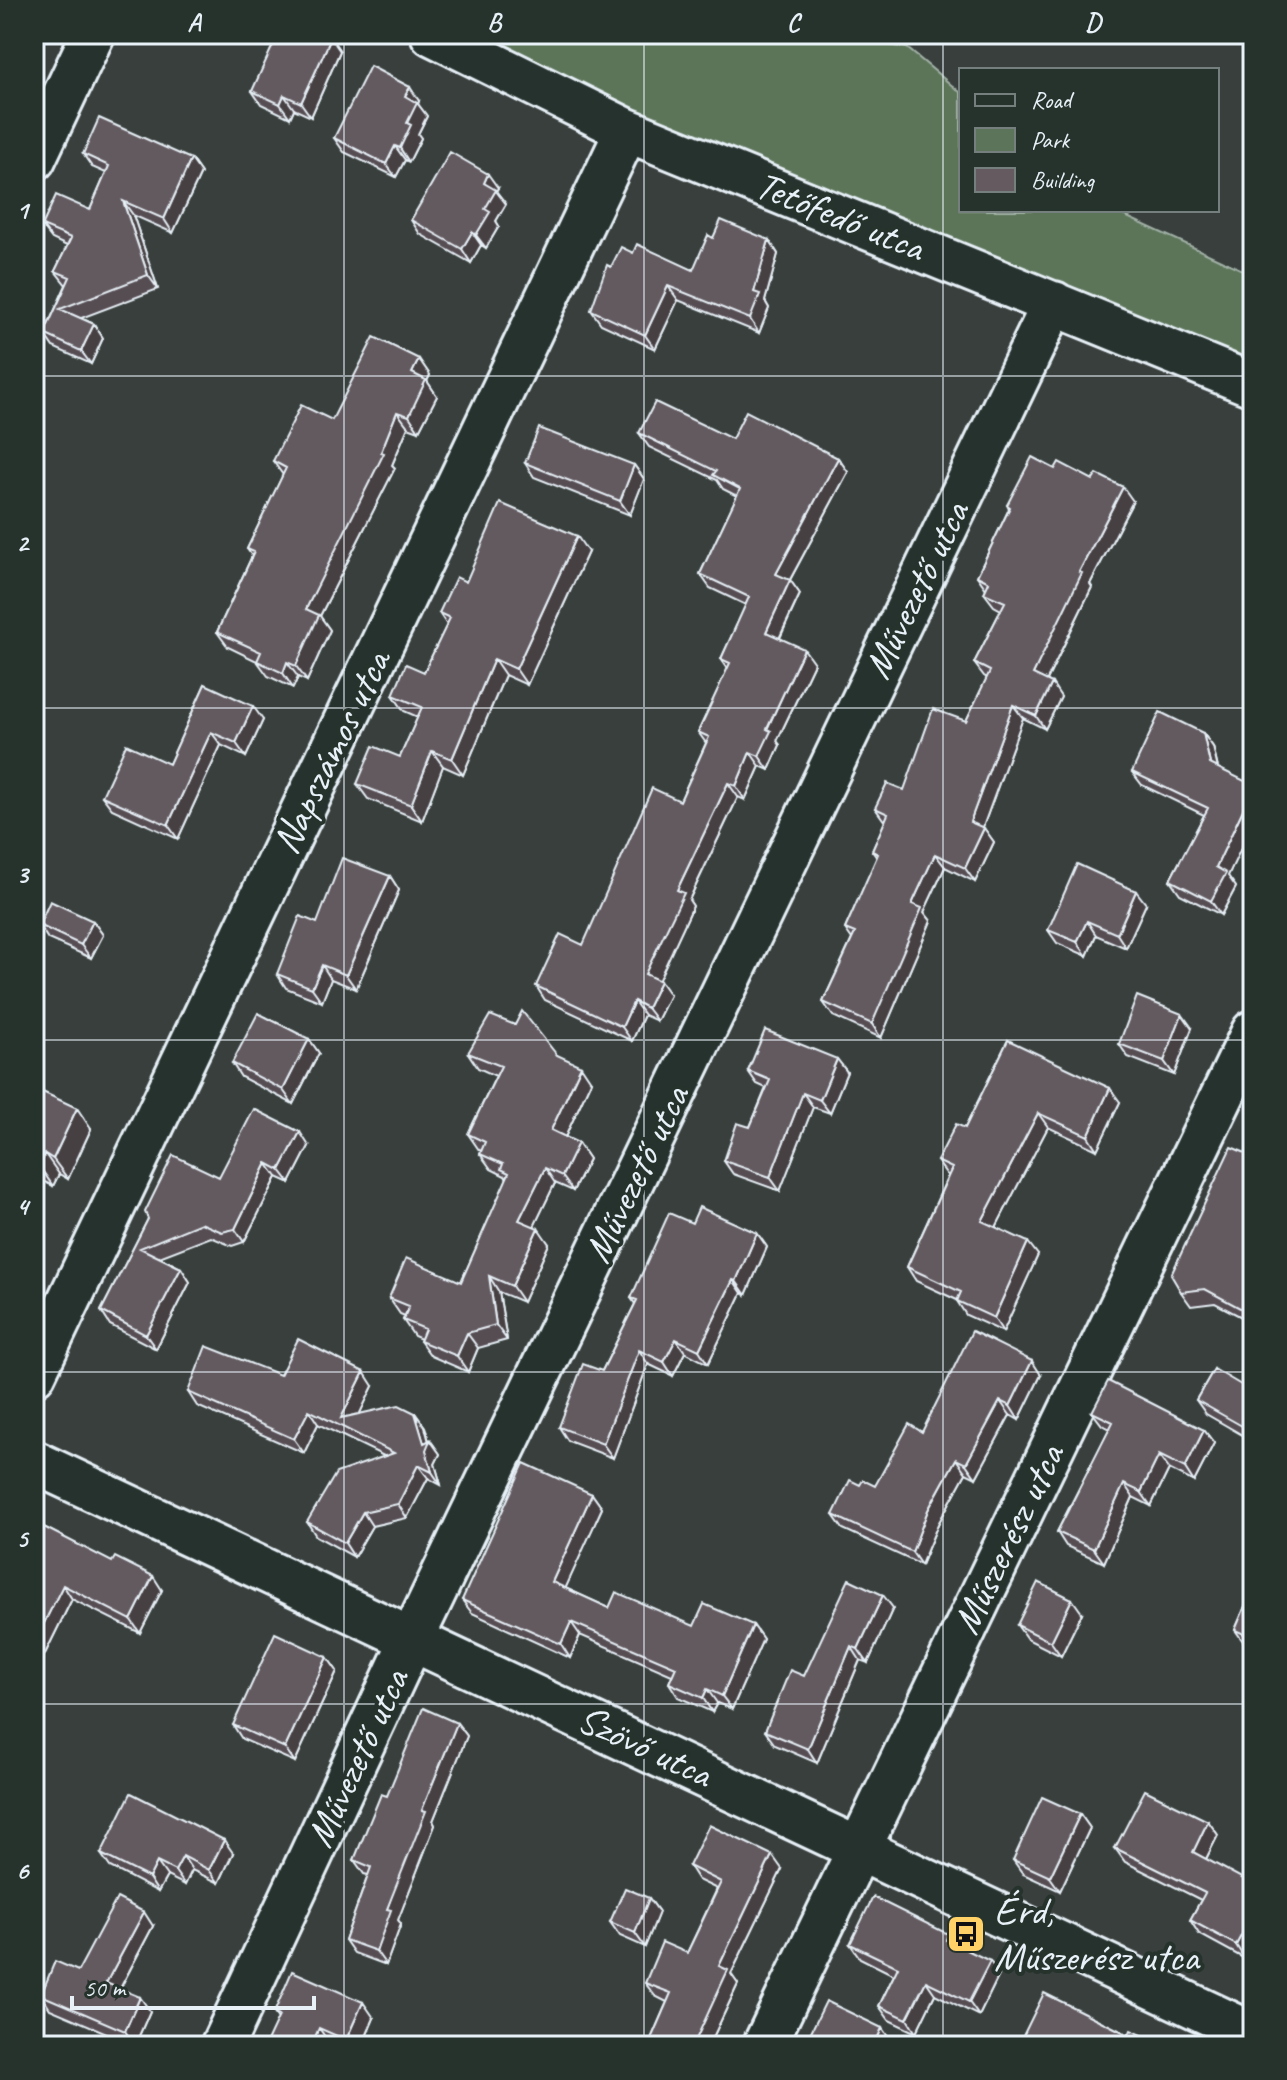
<svg xmlns="http://www.w3.org/2000/svg" width="1287" height="2080" font-family="Caveat,sans-serif">
<style>
.green{fill:#5c7459;stroke:#a2b2a8;stroke-width:2}
.lines{fill:none;stroke-linecap:round;stroke-linejoin:round}
.minor-casing{stroke:#e8f1f8;stroke-width:48}
.path{stroke:#e8f1f8;stroke-width:5;stroke-dasharray:6 6;stroke-linecap:butt}
.minor{stroke:#26332d;stroke-width:42}
.wall{fill:#564d52;stroke:#e8f1f8;stroke-width:2}
.shaded-wall{fill:#463f42;stroke:#e8f1f8;stroke-width:2}
.building{fill:#645a5f;stroke:#e8f1f8;stroke-width:2}
.grid{fill:none;stroke:#e8f1f8;stroke-width:2;stroke-opacity:0.55}
.labels{text-anchor:middle;dominant-baseline:central;stroke-width:8;stroke-linejoin:round;paint-order:stroke}
.street-label{font-size:40px;fill:#e8f1f8;stroke:#26332d}
.poi-label{font-size:40px;fill:#e8f1f8;stroke:#26332d;text-anchor:start}
.neatline{fill:none;stroke:#e8f1f8;stroke-width:3}
.grid-label{font-size:26px;text-anchor:middle;font-weight:bold;fill:#e8f1f8}
</style>
<rect width="100%" height="100%" fill="#393f3c"/>
<filter id="ink" filterUnits="userSpaceOnUse"><feTurbulence type="fractalNoise" baseFrequency=".0125" numOctaves="2"/><feDisplacementMap in="SourceGraphic" scale="16" xChannelSelector="R" yChannelSelector="G"/><feConvolveMatrix kernelMatrix="1 2 1 2 8 2 1 2 1" color-interpolation-filters="sRGB"/></filter>
<g filter="url(#ink)">
<path class="green" d="M432 34H821L907 48 961 93V210H1112L1247 272 1253 268V385Z"/>
<g class="lines">
<g class="minor-casing">
<path id="minor" d="M432 34 627 130 1253 385
M34 159 93 34
M34 1374 627 130
M34 1462 1253 2034
M222 2046 413 1637 1054 303
M764 2046 1253 1032"/>
</g>
<path class="path" d="M1232 34 1253 49"/>
<use href="#minor" class="minor"/>
</g>
<path class="wall" d="M331 38 340 51 311 117 294 109 290 118 261 104 252 91Z
M419 101 418 104 427 116 418 134 421 138 409 162 405 160 396 177 344 152 334 138Z
M83 154 191 159 201 173 173 233 133 215 158 289 81 318 94 324 103 338 91 364 53 347 44 334 66 285 55 271 67 246 52 239 42 226 90 210 106 173 92 167Z
M498 188 496 191 506 204 496 221 499 226 486 248 481 245 471 263 420 234 411 220Z
M713 238 769 240 778 254 765 301 769 308 759 333 678 300 655 349 601 324 591 310 633 253 693 270Z
M419 359 430 375 427 381 437 396 419 431 408 427 392 465 395 468 320 616 330 630 307 681 298 677 293 688 268 676 257 661 228 647 217 632 252 556 247 549 283 475 273 461Z
M639 433 732 439 838 458 848 472 790 580 800 594 780 638 814 663 777 741 780 745 769 770 760 766 745 800 738 797 689 900 693 906 658 980 670 995 657 1021 644 1015 632 1041 545 1000 536 986 583 945 680 801 706 743 698 732 728 669 721 659 746 605 710 588 700 574 737 496 723 489 717 480 649 447Z
M525 463 634 465 644 479 630 515 534 477Z
M1055 469 1133 501 1090 584 1092 587 1047 680 1061 697 1045 729 1023 718 983 827 994 842 975 882 945 867 924 912 931 921 881 1038 833 1016 823 1002 852 939 845 929 877 858 872 851 885 822 875 808 904 790 966 721 987 678 984 676 974 663 1001 610 994 606 984 593 986 589 977 576 1009 509 1007 505Z
M588 552 527 685 505 675 463 775 443 766 422 821 368 799 357 784 400 757 418 717 404 711 393 695 424 672 447 625 439 613 466 582Z
M205 684 263 720 246 757 221 745 178 839 112 809 102 796 169 764Z
M1203 733 1213 747 1218 768 1228 876 1236 887 1221 915 1180 894 1170 880 1204 815 1142 785 1132 772Z
M390 876 399 890 356 989 331 979 322 1002 286 988 277 974 317 923Z
M1146 904 1126 948 1096 935 1087 956 1057 943 1048 930Z
M93 921 103 935 91 958 48 939 39 925Z
M1192 1028 1174 1075 1128 1057 1119 1044Z
M309 1039 319 1053 293 1104 241 1077 232 1063Z
M1008 1040 1120 1102 1097 1150 1048 1127 996 1227 1038 1255 1003 1332 966 1315 957 1301V1300L916 1281 907 1267 948 1176 937 1161 965 1128Z
M468 1053 557 1055 591 1081 565 1137 578 1143 589 1159 573 1191 555 1183 534 1226 549 1244 523 1302 499 1292 507 1340 478 1348 468 1372 431 1356 420 1341 421 1339 414 1336 403 1320 405 1316 400 1314 389 1298 461 1282 507 1179 505 1176 491 1169 480 1154 482 1151 479 1150 468 1134 496 1076 478 1068Z
M837 1059 847 1072 830 1113 813 1107 780 1191 733 1174 724 1161 750 1127 766 1088 757 1084 748 1071Z
M34 1088 91 1129 68 1179 59 1174 53 1186 34 1177Z
M309 1146 290 1183 277 1177 244 1242 232 1246 211 1237 159 1257 181 1268 190 1282 156 1349 110 1325 101 1311 148 1219 219 1177Z
M1253 1156V1323L1215 1303 1191 1306 1181 1292Z
M692 1223 757 1233 767 1247 746 1295 742 1293 708 1364 685 1352 673 1376 648 1364 613 1458 568 1441 559 1427 602 1371 635 1304 631 1298Z
M1214 1369 1251 1440 1206 1414 1196 1400Z
M280 1375 373 1386 359 1414 415 1413 425 1427 429 1441 430 1440 440 1454 435 1464 441 1485 428 1478 407 1518 372 1526 354 1557 316 1536 307 1522 384 1456 318 1424 304 1453 197 1406 188 1392Z
M1041 1375 1019 1420 1010 1415 976 1478 966 1473 938 1524 921 1565 843 1529 833 1515 860 1485 875 1486 922 1432Z
M1092 1412 1204 1430 1214 1443 1194 1482 1169 1469 1151 1506 1133 1497 1104 1563 1066 1546 1057 1532 1109 1429 1102 1425Z
M592 1494 602 1508 565 1588 609 1608 694 1626 753 1625 763 1639 732 1709 717 1703 712 1712 678 1697 669 1683 672 1675 580 1635 570 1658 472 1613 462 1600Z
M34 1522 162 1590 140 1633 72 1599 34 1676Z
M1253 1588V1648L1245 1644 1235 1630Z
M893 1608 868 1663 860 1660 817 1763 775 1745 765 1731 804 1676Z
M1082 1613 1061 1656 1027 1639 1017 1625Z
M327 1657 337 1671 295 1762 242 1739 233 1725Z
M457 1723 467 1736 433 1821 435 1825 398 1920 401 1924 386 1965 354 1953 345 1940 368 1875 364 1874 354 1860 387 1796Z
M1080 1814 1090 1828 1060 1891 1023 1874 1013 1860Z
M1208 1821 1218 1835 1206 1859 1245 1959 1199 1934 1190 1920 1201 1900 1125 1862 1115 1848Z
M233 1853 219 1883 192 1870 185 1885 167 1876 158 1892 110 1867 101 1854Z
M689 1866 782 1869 731 1974 738 1984 709 2046H648L667 2002 655 1996 645 1983 687 1953 717 1889 698 1880Z
M649 1898 659 1912 645 1947 620 1936 610 1922Z
M153 1926 120 1989 150 2011 135 2045 50 2009 41 1995 78 1971Z
M850 1944H955L999 1975 979 2016 935 1994 916 2033 889 2020 879 2006 894 1975 860 1958Z
M274 2013 374 2018 362 2046H334L278 2019Z
M1129 2035 1167 2046H1028L1022 2038Z"/>
<path class="shaded-wall" d="M34 34H46L35 57H34Z
M331 38 340 51 311 117 301 103Z
M410 87 419 101 418 104 427 116 418 134 421 138 409 162 400 148 407 123 405 96Z
M284 95 294 109 290 118 280 104Z
M395 146 405 160 396 177 386 164Z
M191 159 201 173 173 233 164 219Z
M488 174 498 188 496 191 506 204 496 221 499 226 486 248 476 235 485 209 484 183Z
M123 201 133 215 158 289 148 275Z
M472 232 481 245 471 263 462 249Z
M769 240 778 254 765 301 769 308 759 333 750 319 754 292Z
M668 286 678 300 655 349 645 335Z
M94 324 103 338 91 364 81 351Z
M419 359 430 375 427 381 437 396 419 431 409 416 412 373Z
M397 412 408 427 392 465 395 468 320 616 330 630 307 681 296 666 306 609 381 452Z
M838 458 848 472 786 587 776 574Z
M634 465 644 479 630 515 620 501Z
M1123 487 1133 501 1090 584 1092 587 1043 688 1033 674 1079 572Z
M577 536 588 552 527 685 516 669Z
M790 580 800 594 776 645 766 632Z
M804 649 814 663 777 741 780 745 769 770 759 756 767 729Z
M494 659 505 675 463 775 452 759Z
M287 662 298 677 293 688 283 673Z
M1052 683 1061 697 1045 729 1036 716Z
M1013 705 1023 718 980 835 970 822Z
M253 706 263 720 246 757 236 743Z
M211 732 221 745 178 839 168 825Z
M1203 733 1213 747 1220 778 1210 764Z
M432 751 443 766 422 821 411 805Z
M750 752 760 766 745 800 736 786Z
M728 783 738 797 689 900 693 906 655 988 645 974 677 890Z
M1253 788V823L1228 876 1236 887 1221 915 1211 901 1216 867Z
M984 828 994 842 975 882 965 868Z
M935 854 945 867 924 912 931 921 881 1038 872 1024 912 904Z
M390 876 399 890 356 989 346 975Z
M1136 891 1146 904 1126 948 1117 934Z
M93 921 103 935 91 958 81 945Z
M1087 921 1096 935 1087 956 1077 942Z
M322 965 331 979 322 1002 312 988Z
M660 981 670 995 657 1021 647 1008Z
M634 1001 644 1015 632 1041 622 1027Z
M1182 1014 1192 1028 1174 1075 1164 1061Z
M309 1039 319 1053 293 1104 283 1090Z
M837 1059 847 1072 830 1113 820 1100Z
M581 1066 591 1081 561 1146 551 1130Z
M1110 1088 1120 1102 1097 1150 1088 1136Z
M803 1093 813 1107 780 1191 770 1177Z
M77 1108 91 1129 68 1179 53 1159Z
M1038 1113 1048 1127 992 1235 982 1221Z
M300 1132 309 1146 290 1183 280 1170Z
M578 1143 589 1159 573 1191 562 1176Z
M45 1154 59 1174 53 1186 39 1166Z
M267 1163 277 1177 244 1242 235 1229Z
M545 1168 555 1183 530 1235 519 1220Z
M538 1228 549 1244 523 1302 512 1286Z
M757 1233 767 1247 746 1295 736 1281Z
M1028 1242 1038 1255 1003 1332 994 1318Z
M181 1268 190 1282 156 1349 146 1335Z
M489 1276 499 1292 507 1340 496 1325Z
M733 1280 742 1293 708 1364 699 1350Z
M467 1333 478 1348 468 1372 457 1356Z
M676 1339 685 1352 673 1376 664 1362Z
M639 1350 648 1364 613 1458 603 1444Z
M1032 1361 1041 1375 1019 1420 1010 1406Z
M364 1372 373 1386 351 1432 341 1418Z
M1000 1401 1010 1415 976 1478 966 1464Z
M1253 1406V1436L1251 1440 1242 1426Z
M309 1410 318 1424 304 1453 294 1439Z
M415 1413 425 1427 429 1442 430 1440 440 1454 435 1464 441 1485 432 1472Z
M1204 1430 1214 1443 1194 1482 1185 1468Z
M1159 1455 1169 1469 1151 1506 1141 1492Z
M956 1459 966 1473 938 1524 921 1565 912 1552 928 1510Z
M418 1465 428 1478 407 1518 398 1504Z
M1124 1484 1133 1497 1104 1563 1094 1549Z
M592 1494 602 1508 562 1596 552 1582Z
M363 1512 372 1526 354 1557 345 1543Z
M153 1576 162 1590 140 1633 131 1620Z
M63 1585 72 1599 34 1676V1643Z
M883 1595 893 1608 868 1663 858 1649Z
M1072 1599 1082 1613 1061 1656 1051 1642Z
M571 1622 580 1635 570 1658 561 1644Z
M753 1625 763 1639 732 1709 722 1696Z
M851 1646 860 1660 817 1763 808 1749Z
M327 1657 337 1671 295 1762 285 1748Z
M707 1689 717 1703 712 1712 703 1698Z
M457 1723 467 1736 433 1821 435 1825 398 1920 401 1924 386 1965 376 1951 387 1909 422 1810Z
M1080 1814 1090 1828 1060 1891 1050 1877Z
M1208 1821 1218 1835 1203 1865 1193 1852Z
M224 1840 233 1853 219 1883 209 1870Z
M772 1855 782 1869 731 1974 738 1984 709 2046H693L719 1966Z
M183 1856 192 1870 185 1885 175 1871Z
M157 1862 167 1876 158 1892 149 1878Z
M649 1898 659 1912 645 1947 635 1933Z
M144 1912 153 1926 116 1996 106 1983Z
M1253 1914V1945L1245 1959 1236 1945Z
M948 1934 958 1948 946 1940Z
M990 1961 999 1975 979 2016 969 2002Z
M926 1981 935 1994 916 2033 907 2019Z
M140 1997 150 2011 135 2045 125 2031Z
M363 2002 374 2018 362 2046H350L346 2040Z
M319 2028 330 2044 329 2046H311Z
M882 2028 893 2044 892 2046H874Z"/>
<path class="building" d="M278 34H323L331 38 301 103 284 95 280 104 252 91Z
M370 66 410 87 405 96 417 103 407 123 411 125 400 148 395 146 386 164 334 138Z
M99 118 191 159 164 219 123 201 148 275 60 309 94 324 81 351 44 334 70 277 55 271 71 238 42 226 56 195 90 210 109 166 83 154Z
M450 152 488 174 484 183 496 190 485 209 490 212 476 235 472 232 462 249 411 220Z
M721 220 769 240 754 292 760 294 750 319 668 286 645 335 591 310 607 265 611 267 621 247 633 253 637 244 693 270 708 235 713 238Z
M374 337 419 359 412 373 426 380 409 416 397 412 381 452 384 453 306 609 319 615 296 666 287 662 283 673 257 661 261 652 217 632 254 552 247 549 286 468 273 461 301 405 332 420Z
M655 402 732 439 746 411 838 458 776 574 790 580 766 632 804 649 767 729 771 731 759 756 750 752 736 786 728 783 677 890 684 893 645 974 660 981 647 1008 634 1001 622 1027 536 986 560 934 583 945 652 788 680 801 709 737 698 732 730 663 721 659 749 597 700 574 740 489 713 475 716 471 639 433Z
M539 428 634 465 620 501 525 463Z
M1032 457 1055 469 1059 462 1093 480 1097 474 1123 487 1079 572 1082 573 1033 674 1052 683 1036 716 1013 705 970 822 984 828 965 868 935 854 912 904 922 908 872 1024 823 1002 855 933 845 929 878 854 872 851 888 814 875 808 887 783 904 790 933 709 966 721 990 671 974 663 1005 602 984 593 989 582 977 576 1010 507 1007 505Z
M500 503 577 536 516 669 494 659 452 759 432 751 411 805 357 784 373 746 400 757 422 707 393 695 406 664 424 672 450 618 439 613 456 577 466 582Z
M205 684 253 706 236 743 211 732 168 825 102 796 126 744 169 764Z
M1160 712 1203 733 1210 764 1253 785V788L1216 867 1226 873 1211 901 1170 880 1208 808 1132 772Z
M342 858 390 876 346 975 322 965 312 988 277 974 300 916 317 923Z
M1077 864 1136 891 1117 934 1087 921 1077 942 1048 930Z
M50 901 93 921 81 945 39 925Z
M1137 996 1182 1014 1164 1061 1119 1044Z
M522 1011 557 1055 581 1066 551 1130 578 1143 562 1176 545 1168 519 1220 538 1228 512 1286 489 1276 496 1325 467 1333 457 1356 420 1341 425 1329 403 1320 409 1306 389 1298 406 1258 461 1282 509 1173 501 1169 503 1164 480 1154 485 1142 468 1134 501 1066 468 1053 490 1015 515 1025Z
M258 1013 309 1039 283 1090 232 1063Z
M765 1030 837 1059 820 1100 803 1093 770 1177 724 1161 737 1123 750 1127 770 1080 748 1071Z
M1008 1040 1110 1088 1088 1136 1038 1113 982 1221 1028 1242 994 1318 957 1301 961 1292 907 1267 952 1168 937 1161 956 1124 965 1128Z
M34 1088 77 1108 53 1159 45 1154 39 1166 34 1164Z
M254 1109 300 1132 280 1170 267 1163 235 1229 222 1232 201 1223 140 1248 181 1268 146 1335 101 1311 148 1219 145 1212 173 1155 219 1177Z
M1231 1147 1253 1156V1315L1205 1289 1181 1292 1171 1275Z
M699 1207 757 1233 736 1281 733 1280 699 1350 676 1339 664 1362 639 1350 603 1444 559 1427 583 1364 602 1371 637 1300 631 1298 669 1213 692 1223Z
M972 1331 1032 1361 1010 1406 1000 1401 966 1464 956 1459 928 1510 912 1552 833 1515 850 1480 860 1485 863 1480 875 1486 909 1424 922 1432Z
M298 1339 364 1372 341 1418 399 1405 415 1413 424 1443 430 1440 426 1450 432 1472 418 1465 398 1504 363 1512 345 1543 307 1522 336 1473 394 1453 309 1410 294 1439 188 1392 206 1346 280 1375Z
M1214 1369 1253 1392V1406L1242 1426 1196 1400Z
M1108 1381 1204 1430 1185 1468 1159 1455 1141 1492 1124 1484 1094 1549 1057 1532 1113 1422 1092 1412Z
M524 1463 592 1494 552 1582 609 1608 616 1592 694 1626 704 1604 753 1625 722 1696 707 1689 703 1698 669 1683 676 1667 571 1622 561 1644 462 1600Z
M34 1522 112 1562 115 1557 153 1576 131 1620 63 1585 34 1643Z
M849 1579 883 1595 858 1649 851 1646 808 1749 765 1731 790 1670 804 1676Z
M1038 1582 1072 1599 1051 1642 1017 1625Z
M1253 1588V1638L1235 1630Z
M275 1633 327 1657 285 1748 233 1725Z
M423 1708 457 1723 422 1810 426 1811 387 1909 391 1910 376 1951 345 1940 371 1867 354 1860 381 1794 387 1796Z
M1145 1790 1208 1821 1193 1852 1253 1884V1914L1236 1945 1190 1920 1205 1893 1115 1848Z
M131 1793 224 1840 209 1870 183 1856 175 1871 157 1862 149 1878 101 1854Z
M1042 1797 1080 1814 1050 1877 1013 1860Z
M709 1825 772 1855 719 1966 728 1970 693 2046H648L671 1993 645 1983 662 1942 687 1953 721 1882 689 1866Z
M625 1888 649 1898 635 1933 610 1922Z
M873 1897 948 1934 946 1940 990 1961 969 2002 926 1981 907 2019 879 2006 898 1967 850 1944Z
M117 1898 144 1912 106 1983 140 1997 125 2031 41 1995 55 1961 78 1971Z
M292 1971 363 2002 346 2040 319 2028 311 2046H265L279 2016 274 2013Z
M1044 1993 1129 2035 1131 2030 1167 2046H1039L1022 2038Z
M826 2001 882 2028 874 2046H804Z
M632 2041 644 2046H629Z"/>
</g>
<path class="grid" d="M344 34V2046M644 34V2046M943 34V2046M34 376H1253M34 708H1253M34 1040H1253M34 1372H1253M34 1704H1253"/>
<defs>
<g id="bus-square" transform="scale(2)"><rect x="-9" y="-9" width="18" height="18" rx="4" fill="#ffd166" stroke="#26332d"/><path d="M-5-6H5V4H4V6H2V4H-2V6H-4V4H-5ZM-3.5-4V0h7V-4ZM-3.5 1.2v1.5H-2V1.2ZM2 1.2v1.5H3.5V1.2Z" fill="#111"/></g>
</defs>
<g fill-rule="evenodd">
<use href="#bus-square" x="966" y="1934"/>
</g>
<g class="labels">
<g class="street-label">
<text transform="translate(840 216) rotate(22)">Tetőfedő utca</text>
<text transform="translate(916 590) rotate(-64)">Művezető utca</text>
<text transform="translate(331 752) rotate(-64)">Napszámos utca</text>
<text transform="translate(636 1174) rotate(-64)">Művezető utca</text>
<text transform="translate(1008 1539) rotate(-64)">Műszerész utca</text>
<text transform="translate(645 1746) rotate(25)">Szövő utca</text>
<text transform="translate(357 1758) rotate(-65)">Művezető utca</text>
</g>
<g class="poi-label">
<text x="994" y="1911">Érd,<tspan x="994" dy="46">Műszerész utca</tspan></text>
</g>
</g>
<rect width="1287" height="2080" fill="none" stroke="#26332d" stroke-width="88"/>
<rect x="959" y="68" width="260" height="144" fill="#26332d" stroke="#747f7e" stroke-width="2"/>
<rect x="975" y="94" width="40" height="12" fill="#26332d" stroke="#747f7e" stroke-width="2"/>
<text x="1031" y="108" font-size="24" fill="#e8f1f8">Road</text>
<rect x="975" y="128" width="40" height="24" fill="#5c7459" stroke="#747f7e" stroke-width="2"/>
<text x="1031" y="148" font-size="24" fill="#e8f1f8">Park</text>
<rect x="975" y="168" width="40" height="24" fill="#645a5f" stroke="#747f7e" stroke-width="2"/>
<text x="1031" y="188" font-size="24" fill="#e8f1f8">Building</text>
<path d="M72 1996v12h242v-12" fill="none" stroke="#e8f1f8" stroke-width="4"/>
<text x="84" y="1996" font-size="24" fill="#e8f1f8" stroke="#26332d" stroke-width="6" paint-order="stroke">50 m</text>
<rect x="44" y="44" width="1199" height="1992" class="neatline"/>
<g class="grid-label">
<text x="194" y="31">A</text>
<text x="494" y="31">B</text>
<text x="793" y="31">C</text>
<text x="1093" y="31">D</text>
<text x="22" y="219">1</text>
<text x="22" y="551">2</text>
<text x="22" y="883">3</text>
<text x="22" y="1215">4</text>
<text x="22" y="1547">5</text>
<text x="22" y="1879">6</text>
</g>
</svg>
